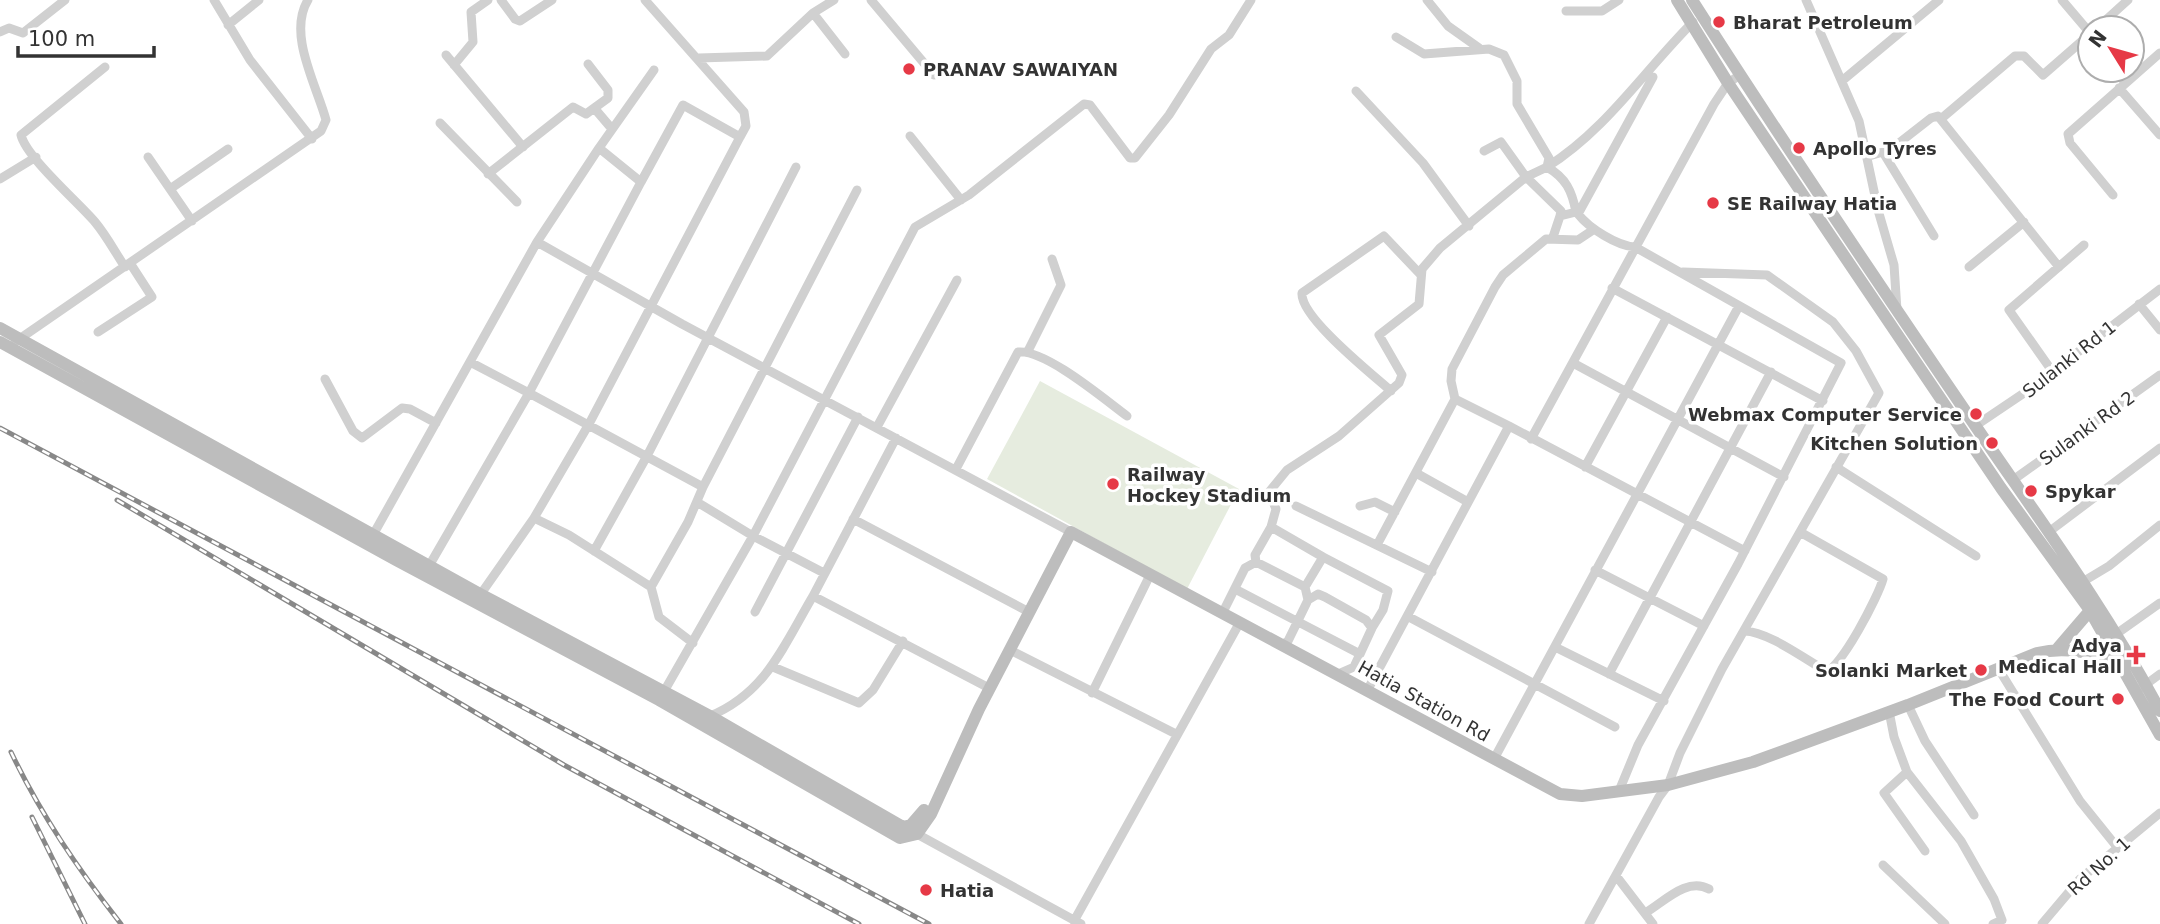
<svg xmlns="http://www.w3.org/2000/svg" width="2160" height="924" font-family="'DejaVu Sans',sans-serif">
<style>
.green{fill:#e6ecdf}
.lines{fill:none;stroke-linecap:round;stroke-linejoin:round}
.street{stroke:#d0d0d0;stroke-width:9}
.secondary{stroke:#bdbdbd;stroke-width:12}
.rail-casing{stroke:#888;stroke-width:5}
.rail{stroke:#fff;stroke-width:2.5;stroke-dasharray:8;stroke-linecap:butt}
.poi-dot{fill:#e63946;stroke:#fff;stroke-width:2.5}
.labels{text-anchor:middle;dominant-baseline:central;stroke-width:7;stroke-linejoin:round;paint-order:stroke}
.poi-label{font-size:18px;font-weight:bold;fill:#333;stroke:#fff;text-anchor:start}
.street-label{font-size:18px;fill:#333;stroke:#fff}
</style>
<rect width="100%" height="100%" fill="#fff"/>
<path class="green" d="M1040 381 1239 489 1187 589 987 479Z"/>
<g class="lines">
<path class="street" d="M214 0 250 60 312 139
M501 0 515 19 520 21 552 0
M645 0 744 112 746 126 740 137
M871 0 934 75
M1427 0 1448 26 1479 48
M1806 0 1859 121 1878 210 1894 265 1897 310
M2062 0 2090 33
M1566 11H1602L1619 0
M813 13 845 54
M228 25 259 0
M2097 28 2128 0
M0 32 9 28 23 33 65 0
M1396 37 1424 54 1489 49 1504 55 1517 81V104L1549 158 1547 167 1526 177 1561 211 1560 216
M446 55 523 147
M699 58 767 56 813 13 834 0
M454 65 473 42 471 12 488 0
M105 67 21 135C26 157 78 202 95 222 106 235 115 252 125 267
M2116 70 2125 83
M1843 80 1939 0
M2119 88 2160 135
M1356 91 1423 163 1469 226
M595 109 612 129
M1942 118 2015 56H2024L2043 75 2090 34
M440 123 517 202
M910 136 961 200
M599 148 654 70
M1884 154 1934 236
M1869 156 1890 150 1931 118 1938 116 2059 267
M148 157 192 221
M488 174 573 107 586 114 608 98V90L588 64
M0 179 36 157
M170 189 228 149
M2113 195 2070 143 2068 134 2160 53
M1553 237 1560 216 1576 212C1572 191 1566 178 1547 167 1606 130 1644 71 1693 22
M1969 267 2024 222
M1612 288 1823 401
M2139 304 2160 330
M98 332 152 297 130 263
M15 342 321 131 326 120C317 86 287 34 308 0
M1028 351 1061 285 1052 259
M1573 363 1784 477
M2052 371 2009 310 2084 245
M325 379 353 431 362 438 402 408 410 409 436 423
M1391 391C1372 374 1300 317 1302 293L1384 236 1420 274
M1509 426 1455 399 1451 381 1452 369 1495 287 1503 275 1546 239 1578 240 1593 230
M1975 426 2030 389 2160 289
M877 427 957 280
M896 438 813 596 989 688
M1531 439 1714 104 1728 83 1740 75
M1585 467 1667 317
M1836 467 1976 556
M956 469 1018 352C1045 349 1104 399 1127 416
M1416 473 1468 502
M2013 480 2160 375
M703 487 857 190
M697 502 753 536 824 573
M1296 506 1432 572
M1360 506 1375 502 1395 512
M534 518 589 424 740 137 683 105 641 182
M853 519 1029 612
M1271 527 1276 509 1269 492 1287 470 1339 436 1399 383 1402 375 1379 335 1419 304 1422 269 1440 248 1526 177 1501 142 1484 151
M2050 531 2160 448
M373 535 537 242 682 324 1071 532
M1377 545 1455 399
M594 551 647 456 796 167
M1323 557 1388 591 1383 610 1372 628
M1256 562 1255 555 1271 527 1323 557 1305 587
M429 566 529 393 470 362
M1595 570 1704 626
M2084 581 2109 566 2160 525
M651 587 659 617 693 643
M1235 589 1360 654
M478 598 534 518 569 535 651 587 688 522 703 487 529 393 641 182 599 148 537 242
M1308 600 1318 594 1325 597 1366 620 1372 628 1354 667 1338 674
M755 612 858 417
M1223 612 1245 568 1256 562 1305 587 1308 600 1288 641 1283 644
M1409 617 1615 727
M1744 631C1767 631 1805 659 1826 671 1840 670 1879 595 1883 579L1800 532
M2112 637 2160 603
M1555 647 1664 701
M1010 650 1176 734
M773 667 859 703 873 690 903 641
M1998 668 2080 801 2117 847
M1609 674 1771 372
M2141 688 2160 674
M1367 691 1509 426 1745 551
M1092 693 1150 575
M662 695 753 536 915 227 969 195 1084 104 1090 105 1130 158H1135L1169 115 1211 49 1229 35 1251 0
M1908 705 1925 741 1974 815
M1889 711 1894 737 1907 772 1961 841 1994 899 2002 920 1993 924
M710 716C766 693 784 645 813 596
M1494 759 1739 306
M1907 772 1884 793 1925 851
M1619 791 1638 745 1738 564 1841 363 1635 247C1617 246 1589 228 1578 214L1653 77
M917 834 1081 924
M1883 865 1945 924
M1617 877 1653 924
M1645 913C1665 901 1687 877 1709 889
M1074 921 1240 622
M1589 924 1659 797 1668 785 1680 753 1722 669 1879 393 1856 351 1833 322 1767 275 1683 272
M2042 924 2080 879 2160 813"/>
<path class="secondary" d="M1677 0 1728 83 1826 229 2001 488 2089 609 2160 735
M1692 0C1782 141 1876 280 1970 418 2036 515 2105 607 2160 711
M0 328 480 594 710 716 903 827 911 825 924 810
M0 342 396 560 659 700 900 838 917 834 931 814 979 709 1071 532 1560 794 1582 796 1668 785 1753 762 1908 705 2037 653C2067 646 2092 653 2121 663L2131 658
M2058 648 2094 606"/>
<g class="rail-casing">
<path id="rail" d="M0 428 929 924
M117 500 564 765 859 924
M11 752C41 815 78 869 121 924
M32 817 85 924"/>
</g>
<use href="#rail" class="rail"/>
</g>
<g class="poi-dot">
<circle cx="1719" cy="22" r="7"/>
<circle cx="909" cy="69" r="7"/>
<circle cx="1799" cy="148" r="7"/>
<circle cx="1713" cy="203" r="7"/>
<circle cx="1976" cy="414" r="7"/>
<circle cx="1992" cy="443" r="7"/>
<circle cx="1113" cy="484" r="7"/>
<circle cx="2031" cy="491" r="7"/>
<path d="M2132.5 644.5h7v7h7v7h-7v7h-7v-7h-7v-7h7z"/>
<circle cx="1981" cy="670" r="7"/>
<circle cx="2118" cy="699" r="7"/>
<circle cx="926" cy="890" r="7"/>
</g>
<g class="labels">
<g class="poi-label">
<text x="1733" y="22">Bharat Petroleum</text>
<text x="923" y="69">PRANAV SAWAIYAN</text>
<text x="1813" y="148">Apollo Tyres</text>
<text x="1727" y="203">SE Railway Hatia</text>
<text x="1962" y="414" text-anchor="end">Webmax Computer Service</text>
<text x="1978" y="443" text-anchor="end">Kitchen Solution</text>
<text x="1127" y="474">Railway<tspan x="1127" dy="21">Hockey Stadium</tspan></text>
<text x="2045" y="491">Spykar</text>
<text x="2122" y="645" text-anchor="end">Adya<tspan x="2122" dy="21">Medical Hall</tspan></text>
<text x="1967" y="670" text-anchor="end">Solanki Market</text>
<text x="2104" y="699" text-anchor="end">The Food Court</text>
<text x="940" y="890">Hatia</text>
</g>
<g class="street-label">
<text transform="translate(2069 359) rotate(-38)">Sulanki Rd 1</text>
<text transform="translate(2087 428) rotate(-36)">Sulanki Rd 2</text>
<text transform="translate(1424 701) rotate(29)">Hatia Station Rd</text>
<text transform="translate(2099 866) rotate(-42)">Rd No. 1</text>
</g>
</g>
<g transform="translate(2111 49) rotate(307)"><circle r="33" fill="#ffffff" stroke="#adadad" stroke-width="2"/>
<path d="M0-5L12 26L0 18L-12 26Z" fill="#e63946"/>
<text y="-10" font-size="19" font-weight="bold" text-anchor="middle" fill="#333333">N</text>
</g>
<path d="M18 46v10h136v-10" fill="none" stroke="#333333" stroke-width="3.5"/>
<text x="28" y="46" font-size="21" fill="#333333" stroke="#ffffff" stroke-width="5" paint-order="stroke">100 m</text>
</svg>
